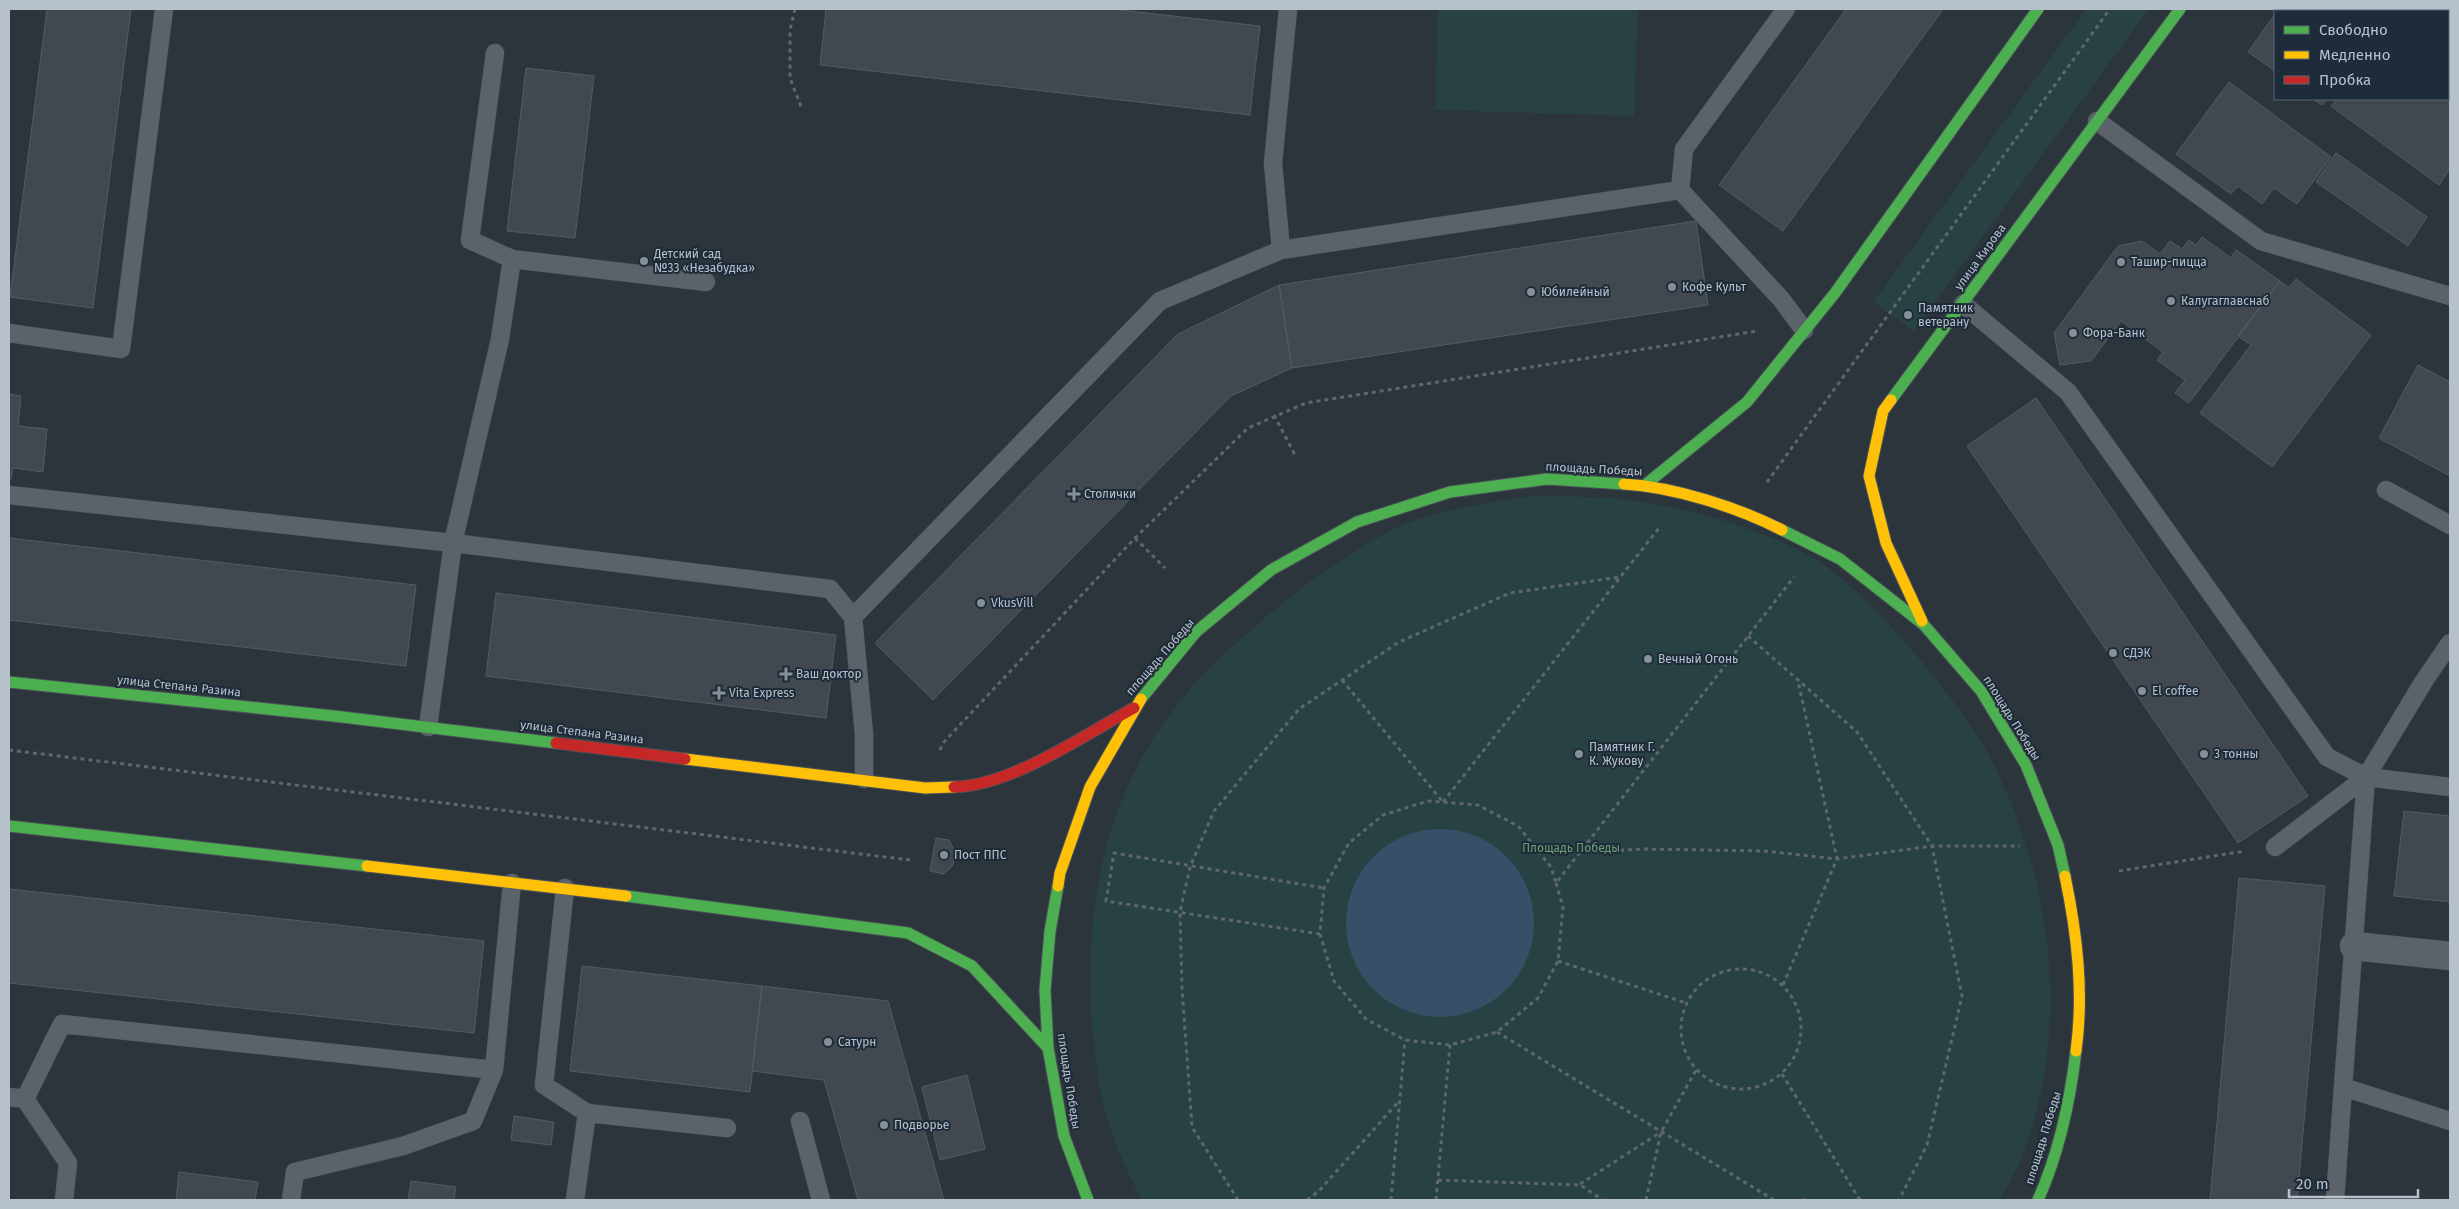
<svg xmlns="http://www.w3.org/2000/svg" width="2459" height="1209" font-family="'Fira Sans',sans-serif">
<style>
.green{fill:#284143}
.water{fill:#374f67}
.building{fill:#41484f;stroke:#545c63}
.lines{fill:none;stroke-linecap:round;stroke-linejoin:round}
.lane-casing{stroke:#4a5056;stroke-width:19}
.street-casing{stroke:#4a5056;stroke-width:29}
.fast-casing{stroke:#4a5056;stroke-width:13}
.slow-casing{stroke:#4a5056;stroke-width:13}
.jam-casing{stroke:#4a5056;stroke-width:13}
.path{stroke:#5f676d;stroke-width:3;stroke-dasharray:4 4;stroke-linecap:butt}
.lane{stroke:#5c626a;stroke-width:18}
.street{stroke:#5c626a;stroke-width:28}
.fast{stroke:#4caf50;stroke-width:11}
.slow{stroke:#ffc107;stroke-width:11}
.jam{stroke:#c62828;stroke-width:11}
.poi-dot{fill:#86909a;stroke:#1e2b38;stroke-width:2}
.labels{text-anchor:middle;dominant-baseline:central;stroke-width:4;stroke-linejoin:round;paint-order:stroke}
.poi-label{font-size:12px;fill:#b6c1cc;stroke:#1e2b38;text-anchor:start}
.street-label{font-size:12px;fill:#b6c1cc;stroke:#1e2b38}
.park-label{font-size:12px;fill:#6c9f73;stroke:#1e2b38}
</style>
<rect width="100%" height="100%" fill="#2c343c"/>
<path class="green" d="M1438 9H1638L1634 116 1435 110Z
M2086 9H2149L1914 331 1873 302Z
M1532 496C1552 496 1573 496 1593 497 1659 500 1742 521 1801 551 1846 574 1885 619 1918 657 1943 688 1971 721 1990 757 2052 877 2071 1020 2025 1149 2019 1167 2008 1184 2000 1200H1141C1127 1171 1112 1139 1104 1108 1098 1085 1096 1060 1093 1037 1083 928 1098 820 1160 728 1190 683 1231 646 1272 612 1314 578 1372 533 1425 517 1460 507 1496 501 1532 496Z"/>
<path class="water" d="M1346 923a94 94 0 1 1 188 0a94 94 0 1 1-188 0Z"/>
<path class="building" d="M47 9H131L93 308 10 297Z
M826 9H1112L1260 26 1250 115 820 65Z
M1846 9H1943L1783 231 1719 185Z
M2279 9H2392L2390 11H2278Z
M2402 9H2430L2433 11H2401Z
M2275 14V71L2248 52Z
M2448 22 2450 24V169L2439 185 2331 106 2337 99H2448Z
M526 68 594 76 575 238 507 231Z
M2229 82 2331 157 2297 204 2274 188 2262 204 2238 186 2231 194 2176 154Z
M2313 99H2327L2322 105Z
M2336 153 2427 217 2408 246 2316 182Z
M1696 221 1708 305 1292 368 1279 285Z
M2202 237 2231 258 2236 250 2280 281 2189 403 2175 393 2185 380 2157 360 2163 352 2121 321 2091 361 2060 365 2054 333 2118 246 2142 241 2160 254 2170 241 2182 249 2189 240 2196 245Z
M2296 279 2371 335 2272 467 2200 413 2251 345 2238 336 2280 281 2289 288Z
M1279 285 1292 368 1231 396 933 700 875 643 1178 334Z
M2418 365 2450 382V476L2379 438Z
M9 394 21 396 18 426 47 429 43 472 13 468 11 479H9Z
M2036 398 2308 796 2238 843 1967 446Z
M9 538 416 585 406 666 9 620Z
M496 593 836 635 826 718 486 676Z
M2404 811 2450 816V902L2394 896Z
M936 838 949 840 955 852 953 865 944 874 930 871Z
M2239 878 2325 886 2297 1200H2210Z
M9 889 484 941 474 1033 9 983Z
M582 966 762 986 750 1092 570 1071Z
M762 986 888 1001 944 1200H858L824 1080 752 1071Z
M967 1075 985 1149 940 1160 922 1087Z
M514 1116 554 1122 551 1145 511 1140Z
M179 1172 258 1182 255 1200H176Z
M411 1181 456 1187 454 1200H408Z"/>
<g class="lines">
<g class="lane-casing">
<path id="lane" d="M1786 9 1684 149 1680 190 1781 299 1804 330
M2097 121 2261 241 2450 296
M1281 250 1273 163 1288 9
M512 259 706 282
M1963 304 2068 392 2327 757 2366 777
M9 333 121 349 164 9
M2386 490 2450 525
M9 495 453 543 500 339 512 259 470 240 495 53
M2450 643 2424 681 2366 777 2450 787
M428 727 453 543 830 589 853 617
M864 779V734L853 617 1160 301 1281 250 1680 190
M2275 847 2366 777 2343 1087
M565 888 544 1085 587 1113 575 1200
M9 1097 25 1099 62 1024 494 1070 512 883
M25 1099 68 1163 64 1200
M587 1113 727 1128
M800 1121 821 1200
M291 1200 295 1172 403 1146 473 1121 494 1070
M2335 1200 2343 1087 2450 1121"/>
</g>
<g class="street-casing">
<path id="street" d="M2354 946 2450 956"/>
</g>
<g class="fast-casing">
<path id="fast" d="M1891 400 2180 9
M1645 485 1747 402 1835 293 2038 9
M1782 530 1840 559 1924 625 1981 691 2026 765 2058 845 2065 876
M9 682 334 716 556 743
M1141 699 1196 632 1271 570 1357 522 1450 492 1547 479 1624 484
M9 826 367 866
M1058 886 1050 931 1045 990 1048 1048 1064 1136 1088 1200
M626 896 908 933 972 966 1048 1048
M2038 1200C2059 1153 2070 1102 2076 1051"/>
</g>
<g class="slow-casing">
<path id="slow" d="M1891 400 1883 411 1869 476 1886 543 1922 621
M1624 484C1674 487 1737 507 1782 530
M685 759 925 788 954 787
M367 866 626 896
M2065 876C2077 934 2084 992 2076 1051
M1058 886 1060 873 1090 787 1141 699"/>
</g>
<g class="jam-casing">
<path id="jam" d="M556 743 685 759
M954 787C1011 786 1084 735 1134 708"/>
</g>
<path class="path" d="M795 9 790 30V78L802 109
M1274 415 1295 455
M1767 482 2110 9
M1135 538 1165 568
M1748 636 1857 732 1932 846 1962 996 1927 1145 1899 1200
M1342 680 1443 802
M9 750 910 860
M940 750 943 743 1135 538 1248 428 1306 403 1757 331
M1443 802 1659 528
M1580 852 1644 849 1764 851 1837 859 1932 846H2020
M2119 871 2245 851
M1556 883 1563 907 1558 961 1538 998 1497 1032 1450 1045 1405 1040 1366 1019 1334 981 1320 934 1324 888 1349 843 1383 815 1428 801 1478 805 1518 826 1551 867 1556 883 1794 577
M1320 934 1106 901 1114 853 1324 888
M1558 961 1686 1003
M1681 1029a60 60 0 1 1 120 0a60 60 0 1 1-120 0Z
M1783 985 1837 859 1798 681
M1497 1032 1774 1200
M1782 1074 1860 1200
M1438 1180 1580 1185 1603 1200
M1580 1184 1661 1132
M1238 1200 1192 1127 1182 988 1180 912 1190 867 1214 811 1299 709 1399 642 1510 593 1620 577
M1307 1200 1319 1191 1399 1101
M1391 1200 1405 1040
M1436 1200 1450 1045
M1646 1200 1661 1132 1696 1070
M1803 1200H1808"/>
<use href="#lane" class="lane"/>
<use href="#street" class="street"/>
<use href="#fast" class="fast"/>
<use href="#slow" class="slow"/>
<use href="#jam" class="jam"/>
</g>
<g class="poi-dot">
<circle cx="644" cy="261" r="5"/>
<circle cx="2121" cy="262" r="5"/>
<circle cx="1672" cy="287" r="5"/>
<circle cx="1531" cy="292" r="5"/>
<circle cx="2171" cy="301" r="5"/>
<circle cx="1908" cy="315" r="5"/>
<circle cx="2073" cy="333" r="5"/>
<path d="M1071.5 486.5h5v5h5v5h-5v5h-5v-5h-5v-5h5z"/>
<circle cx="981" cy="603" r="5"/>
<circle cx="2113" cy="653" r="5"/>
<circle cx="1648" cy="659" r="5"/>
<path d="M783.5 666.5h5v5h5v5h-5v5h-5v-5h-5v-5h5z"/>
<circle cx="2142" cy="691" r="5"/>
<path d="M716.5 685.5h5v5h5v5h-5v5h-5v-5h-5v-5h5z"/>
<circle cx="1579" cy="754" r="5"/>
<circle cx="2204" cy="754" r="5"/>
<circle cx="944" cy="855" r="5"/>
<circle cx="828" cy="1042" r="5"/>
<circle cx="884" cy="1125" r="5"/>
</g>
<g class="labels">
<g class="poi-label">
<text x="654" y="254">Детский сад<tspan x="654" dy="14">№33 «Незабудка»</tspan></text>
<text x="2131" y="262">Ташир-пицца</text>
<text x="1682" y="287">Кофе Культ</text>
<text x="1541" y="292">Юбилейный</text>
<text x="2181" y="301">Калугаглавснаб</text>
<text x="1918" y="308">Памятник<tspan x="1918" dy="14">ветерану</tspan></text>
<text x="2083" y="333">Фора-Банк</text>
<text x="1084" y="494">Столички</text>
<text x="991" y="603">VkusVill</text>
<text x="2123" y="653">СДЭК</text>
<text x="1658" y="659">Вечный Огонь</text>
<text x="796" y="674">Ваш доктор</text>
<text x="2152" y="691">El coffee</text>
<text x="729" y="693">Vita Express</text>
<text x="1589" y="747">Памятник Г.<tspan x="1589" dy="14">К. Жукову</tspan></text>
<text x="2214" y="754">3 тонны</text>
<text x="954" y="855">Пост ППС</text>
<text x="838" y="1042">Сатурн</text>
<text x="894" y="1125">Подворье</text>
</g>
<g class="street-label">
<text transform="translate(1980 257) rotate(-54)">улица Кирова</text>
<text transform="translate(1594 469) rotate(3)">площадь Победы</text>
<text transform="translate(1160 657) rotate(-49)">площадь Победы</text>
<text transform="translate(179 686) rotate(6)">улица Степана Разина</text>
<text transform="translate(2012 718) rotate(58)">площадь Победы</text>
<text transform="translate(582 732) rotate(7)">улица Степана Разина</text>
<text transform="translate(1069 1081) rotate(81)">площадь Победы</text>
<text transform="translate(2043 1138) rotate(-73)">площадь Победы</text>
</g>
<g class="park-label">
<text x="1571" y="848">Площадь Победы</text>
</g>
</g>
<rect width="2459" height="1209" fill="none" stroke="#b6c1cc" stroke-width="20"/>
<rect x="2274" y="10" width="175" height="90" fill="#1e2b38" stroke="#5b6773"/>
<rect x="2284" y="26" width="25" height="8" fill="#4caf50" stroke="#5b6773"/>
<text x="2319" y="35" font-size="15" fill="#b6c1cc">Свободно</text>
<rect x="2284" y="51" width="25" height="8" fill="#ffc107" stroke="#5b6773"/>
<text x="2319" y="60" font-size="15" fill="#b6c1cc">Медленно</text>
<rect x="2284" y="76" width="25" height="8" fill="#c62828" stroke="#5b6773"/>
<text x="2319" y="85" font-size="15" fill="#b6c1cc">Пробка</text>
<path d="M2289 1189v8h129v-8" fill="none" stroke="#b6c1cc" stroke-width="2.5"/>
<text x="2296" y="1189" font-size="15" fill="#b6c1cc" stroke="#1e2b38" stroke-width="4" paint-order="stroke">20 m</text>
</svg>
